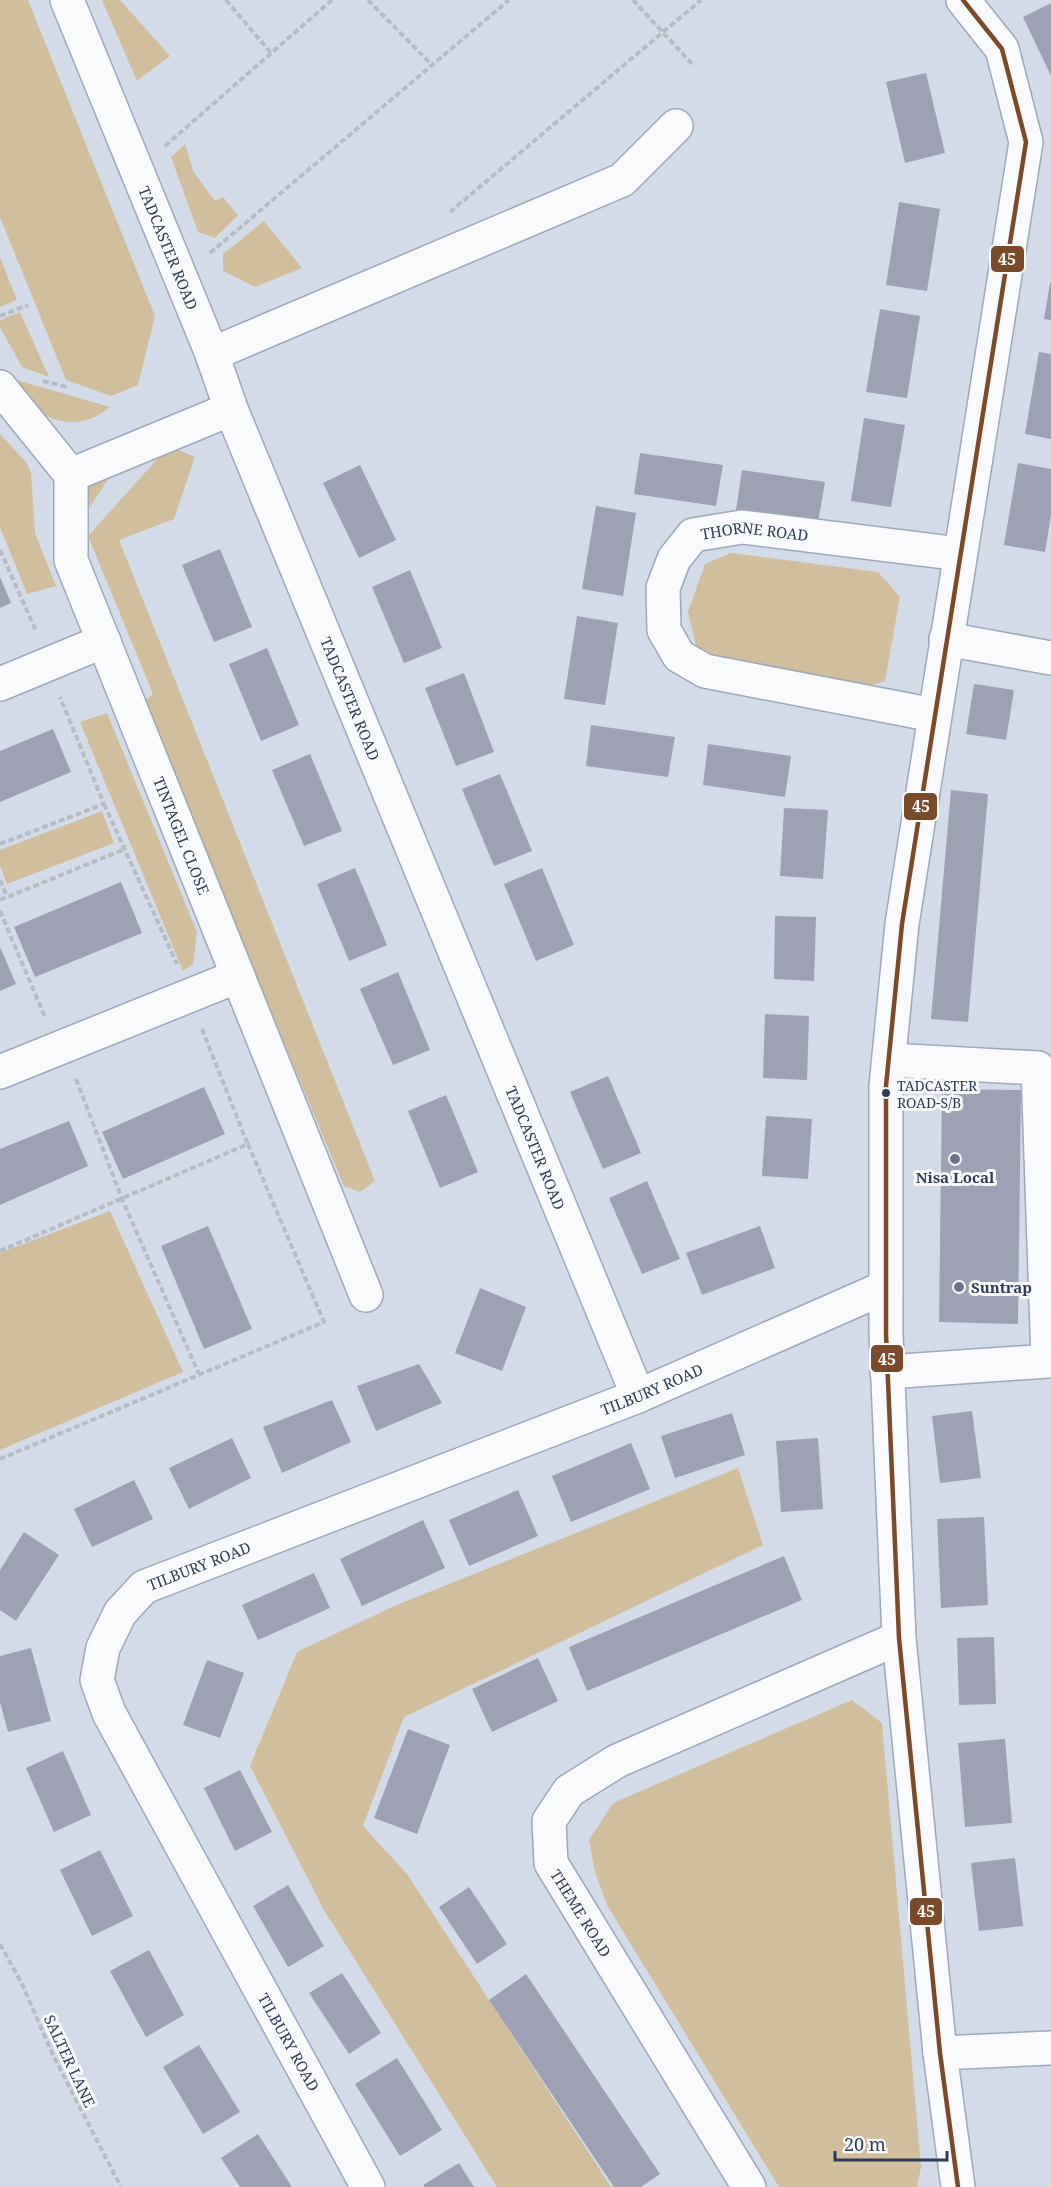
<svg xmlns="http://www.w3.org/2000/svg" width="1051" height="2187" font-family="'Noto Serif',serif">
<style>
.green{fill:#d1be9c}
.building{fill:#9da1b3}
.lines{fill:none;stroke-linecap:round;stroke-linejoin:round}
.minor-casing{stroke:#9ea8ba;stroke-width:36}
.path{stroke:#b6bbc4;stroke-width:4;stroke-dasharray:6 3;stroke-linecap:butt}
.minor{stroke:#f8fafc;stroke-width:33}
.bus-1-casing{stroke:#f9f9f9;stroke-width:9}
.bus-1{stroke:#7a4b2a;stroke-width:4.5}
.bus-dot{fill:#2e3d57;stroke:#f9f9f9;stroke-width:2}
.poi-dot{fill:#68748a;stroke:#f9f9f9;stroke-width:2}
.labels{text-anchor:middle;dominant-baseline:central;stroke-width:6;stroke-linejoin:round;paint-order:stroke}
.bus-label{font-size:14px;fill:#2e3d57;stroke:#f9f9f9;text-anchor:start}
.street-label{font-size:15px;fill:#2e3d57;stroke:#f9f9f9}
.poi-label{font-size:15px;font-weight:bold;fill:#2e3d57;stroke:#f9f9f9}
.line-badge{stroke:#f9f9f9;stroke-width:2}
.badge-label{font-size:16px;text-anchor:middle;font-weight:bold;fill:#fff}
</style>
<rect width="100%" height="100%" fill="#d3dbe9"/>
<path class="green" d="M0 0H28L155 316 138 385 111 396 66 380 0 217Z
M102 0H120L170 56 137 81Z
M185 144 193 171 215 201 223 197 238 215 215 238 198 232 171 157Z
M264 221 302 268 255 287 223 271V254Z
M0 257 17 300 0 307Z
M20 312 49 377 22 367 0 327V320Z
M17 380 110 407C85 429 50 427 27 401 22 395 20 386 17 380Z
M0 434 26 462 31 473 35 533 56 586 27 594 0 527Z
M169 446 195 457 174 519 119 540 375 1181 360 1192 344 1186 142 703 153 694 88 536Z
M127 451 71 535V494Z
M731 553 878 572 900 597 885 681 856 690 719 663 697 650 688 612 705 564Z
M107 713 197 932 193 964 183 971 80 722Z
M102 811 114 843 7 884 0 866V850Z
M110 1211 183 1372 0 1450V1253Z
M738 1468 763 1545 404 1717 363 1826 407 1874 611 2187H497L324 1910 250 1766 297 1652 394 1606Z
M852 1700 882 1723 921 2167 917 2187H779L607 1905 595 1872 589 1840 613 1803Z"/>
<path class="building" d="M1051 3V76L1023 17Z
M926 73 945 153 905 163 886 82Z
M899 202 940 209 927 291 886 285Z
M1050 283H1051V320L1044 319Z
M880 309 920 316 907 398 866 392Z
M1039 352 1051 354V439L1025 434Z
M864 418 905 425 891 507 851 501Z
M640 453 723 465 716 506 634 494Z
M1018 463 1051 469V515L1045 552 1004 545Z
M360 465 396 540 359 558 323 483Z
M742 470 825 482 818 522 736 510Z
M596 506 636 513 623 596 582 589Z
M220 549 252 627 214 642 182 565Z
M410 570 442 648 404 663 372 587Z
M0 577 11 603 0 608Z
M577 616 618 623 605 705 564 699Z
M267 648 299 725 261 741 229 664Z
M464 673 494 752 456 766 425 688Z
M974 684 1014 690 1006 740 966 734Z
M591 725 675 737 668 777 586 766Z
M53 729 71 772 0 802V751Z
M708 744 791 756 785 797 703 785Z
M310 754 342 831 304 846 272 770Z
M500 774 532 851 494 866 462 789Z
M951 790 988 794 968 1022 931 1019Z
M784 808 828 810 823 879 780 876Z
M355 868 387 945 349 961 317 884Z
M542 868 574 945 536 961 504 884Z
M121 882 142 933 35 977 14 927Z
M775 916 816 917 814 981 774 979Z
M0 947 16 984 0 991Z
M398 972 430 1050 393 1065 360 989Z
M765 1014 809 1016 807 1080 763 1078Z
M608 1076 641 1153 603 1169 570 1092Z
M204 1087 225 1134 123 1179 102 1132Z
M942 1089 1021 1090 1018 1324 939 1322Z
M446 1095 478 1172 440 1188 408 1111Z
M766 1116 812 1119 808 1179 762 1176Z
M69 1121 88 1166 0 1205V1149Z
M647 1181 680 1259 642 1274 609 1198Z
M208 1226 252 1329 204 1349 161 1246Z
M760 1226 775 1268 702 1295 686 1253Z
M480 1288 526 1307 502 1371 455 1353Z
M419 1364 442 1403 376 1431 357 1386Z
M332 1400 351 1442 282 1473 263 1427Z
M972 1411 981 1478 940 1483 932 1416Z
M732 1413 745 1455 675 1478 661 1436Z
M232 1438 251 1478 189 1509 169 1468Z
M818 1438 823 1509 781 1512 776 1441Z
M631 1443 650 1489 571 1522 552 1476Z
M134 1480 153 1519 92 1547 74 1509Z
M518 1490 538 1536 469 1566 449 1520Z
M984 1517 988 1605 941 1608 937 1519Z
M423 1520 445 1568 362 1606 340 1559Z
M24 1532 59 1555 16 1621 0 1610V1570Z
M784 1556 802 1600 587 1691 569 1647Z
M314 1573 330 1608 258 1640 242 1605Z
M994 1637 996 1704 959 1705 957 1638Z
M31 1648 51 1721 8 1732 0 1702V1656Z
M538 1658 558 1701 492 1732 472 1689Z
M207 1660 244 1673 220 1738 183 1725Z
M408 1729 450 1745 417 1834 374 1818Z
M1005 1739 1012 1823 965 1827 958 1743Z
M63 1751 91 1815 54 1832 26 1768Z
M240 1770 272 1832 235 1851 204 1788Z
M100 1850 133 1916 92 1936 60 1870Z
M1015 1858 1023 1926 979 1931 971 1863Z
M288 1885 324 1946 288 1967 253 1906Z
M469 1887 507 1944 477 1964 439 1907Z
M149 1950 184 2015 146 2037 110 1971Z
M342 1973 381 2033 349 2054 309 1993Z
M526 1974 660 2174 641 2187H614L489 2000Z
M199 2045 240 2112 203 2134 163 2067Z
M397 2058 442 2130 400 2156 355 2084Z
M258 2134 292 2187H240L221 2158Z
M459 2163 474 2187H425L423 2185Z"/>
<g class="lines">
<g class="minor-casing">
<g id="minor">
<path id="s1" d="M67 0 212 354 231 409 638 1396"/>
<path d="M212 354 622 180 676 126"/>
<path id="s2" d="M0 387 71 475V560L366 1295"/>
<path d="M71 475 231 409"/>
<path d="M946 639 1051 658"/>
<path d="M0 684 104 641"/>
<path id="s3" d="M934 715 705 671 679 656 664 630 663 588 674 559 693 535 742 527 960 554"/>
<path d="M0 1072 238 976"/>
<path d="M887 1372 1048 1361 1038 1068 889 1060"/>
<path d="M940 2053 1051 2048"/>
<path id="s4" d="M368 2187 109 1713 97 1680 103 1648 120 1613 144 1587 638 1396 886 1287"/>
<path d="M749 2187 551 1863 549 1821 569 1791 617 1761 899 1638"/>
<path d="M958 2187 940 2053 899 1638 886 1334V1086L902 924 1026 142 1002 49 963 0"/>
</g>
</g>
<path class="path" d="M226 0 271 53
M368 0 432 65
M633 0 693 65
M165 146 332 0
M450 212 701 0
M210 253 509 0
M0 316 28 305
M43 381 67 387
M0 550 36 631
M104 804 177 964
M0 844 104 804 60 697
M0 880 7 897
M0 900 125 849
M0 911 45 1017
M202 1029 248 1145
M76 1079 122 1199 199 1374
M0 1251 248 1144 324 1322 0 1459
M0 1944 22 1984 52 2053 121 2187"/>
<use href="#minor" class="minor"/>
<g class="bus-1-casing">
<path id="bus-1" d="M958 2187 940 2053 899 1638 886 1334V1086L902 924 1026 142 1002 49 963 0"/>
</g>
<use href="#bus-1" class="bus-1"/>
</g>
<circle class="bus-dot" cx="886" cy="1093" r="5"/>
<g class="poi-dot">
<circle cx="955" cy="1159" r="6"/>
<circle cx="959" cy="1287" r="6"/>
</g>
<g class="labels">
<g class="bus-label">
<text x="897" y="1085">TADCASTER<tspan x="897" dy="17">ROAD-S/B</tspan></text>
</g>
<g class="street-label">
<text stroke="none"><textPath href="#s1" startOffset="268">TADCASTER ROAD</textPath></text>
<text stroke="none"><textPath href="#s3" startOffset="459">THORNE ROAD</textPath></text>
<text stroke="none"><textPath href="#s1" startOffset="754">TADCASTER ROAD</textPath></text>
<text stroke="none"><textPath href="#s2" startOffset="495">TINTAGEL CLOSE</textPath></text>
<text stroke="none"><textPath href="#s1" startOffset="1240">TADCASTER ROAD</textPath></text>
<text stroke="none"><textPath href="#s4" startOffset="1227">TILBURY ROAD</textPath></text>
<text stroke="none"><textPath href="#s4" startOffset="741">TILBURY ROAD</textPath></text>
<text transform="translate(581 1913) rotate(58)">THEME ROAD</text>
<text transform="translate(289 2042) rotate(61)">TILBURY ROAD</text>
<text transform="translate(70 2061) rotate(65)">SALTER LANE</text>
</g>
<g class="poi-label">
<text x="955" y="1177">Nisa Local</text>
<text x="971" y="1287" text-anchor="start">Suntrap</text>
</g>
</g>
<g class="line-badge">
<rect x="990" y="245" width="35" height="28" rx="6" fill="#7a4b2a"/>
<rect x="903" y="792" width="35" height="29" rx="6" fill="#7a4b2a"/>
<rect x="870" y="1344" width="34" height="29" rx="6" fill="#7a4b2a"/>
<rect x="909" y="1897" width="34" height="29" rx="6" fill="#7a4b2a"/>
</g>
<g class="badge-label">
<text x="1007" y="265">45</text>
<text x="921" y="812">45</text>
<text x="887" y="1365">45</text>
<text x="926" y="1917">45</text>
</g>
<path d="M835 2151v9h112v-9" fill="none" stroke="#2e3d57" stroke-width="3"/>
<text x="844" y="2151" font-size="18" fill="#2e3d57" stroke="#f9f9f9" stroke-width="4.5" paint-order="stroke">20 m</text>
</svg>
